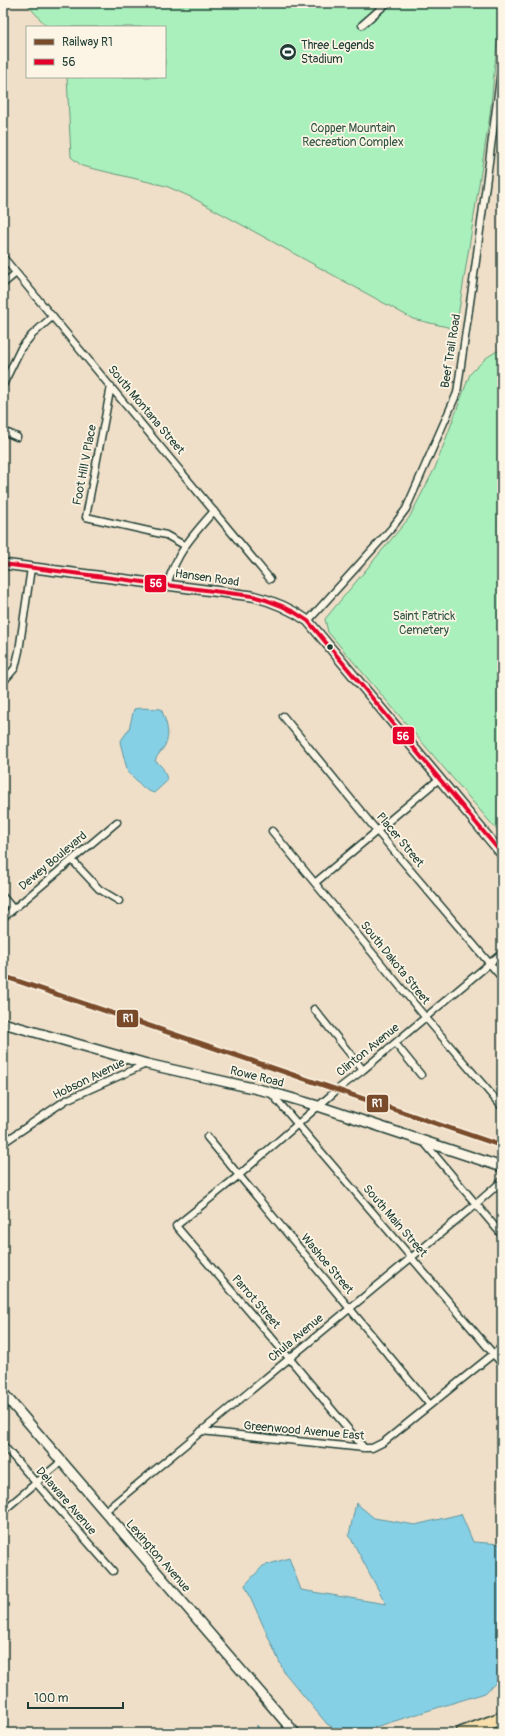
<svg xmlns="http://www.w3.org/2000/svg" width="505" height="1736" font-family="Pangolin,sans-serif">
<style>
.green{fill:#aaf0bc;stroke:#649678}
.water{fill:#86d0e6;stroke:#5d959f}
.lines{fill:none;stroke-linecap:round;stroke-linejoin:round}
.stream{stroke:#5d959f;stroke-width:2}
.street-casing{stroke:#1f3d34;stroke-width:9}
.secondary-casing{stroke:#1f3d34;stroke-width:12}
.highway-casing{stroke:#1f3d34;stroke-width:15}
.street{stroke:#fcf5e5;stroke-width:6}
.secondary{stroke:#fcf5e5;stroke-width:9}
.highway{stroke:#f8deab;stroke-width:12}
.bus-1-casing{stroke:#fcf5e5;stroke-width:7}
.bus-1{stroke:#e4002b;stroke-width:4}
.rail-1-casing{stroke:#fcf5e5;stroke-width:8}
.rail-1{stroke:#7a4b2a;stroke-width:5}
.bus-dot{fill:#1f3d34;stroke:#fcf5e5;stroke-width:1.5}
.labels{text-anchor:middle;dominant-baseline:central;stroke-width:3.5;stroke-linejoin:round;paint-order:stroke}
.poi-label{font-size:12px;fill:#1f3d34;stroke:#fcf5e5;text-anchor:start}
.park-label{font-size:12px;fill:#345848;stroke:#fcf5e5}
.street-label{font-size:12px;fill:#1f3d34;stroke:#fcf5e5}
.line-badge{stroke:#fcf5e5;stroke-width:1.5}
.badge-label{font-size:11px;text-anchor:middle;font-weight:bold;fill:#fff}
</style>
<rect width="100%" height="100%" fill="#f0dfc8"/>
<filter id="ink" filterUnits="userSpaceOnUse"><feTurbulence type="fractalNoise" baseFrequency=".025" numOctaves="2"/><feDisplacementMap in="SourceGraphic" scale="8" xChannelSelector="R" yChannelSelector="G"/><feConvolveMatrix kernelMatrix="1 2 1 2 8 2 1 2 1" color-interpolation-filters="sRGB"/></filter>
<g filter="url(#ink)">
<path class="green" d="M26 3H501L490 115 456 329 413 319 193 198 166 186 82 166 71 157 67 77H165V27H47Z
M497 351 502 352V836L328 632 325 619 409 518 435 468 470 374 486 358Z"/>
<path class="water" d="M140 708 161 709C166 721 171 734 165 745 162 752 157 754 155 761 163 766 166 773 167 781L154 793C140 789 139 780 128 773L120 742 129 729 134 709Z
M356 1503 374 1518 415 1525 461 1514 473 1542 502 1544V1677L485 1693 356 1733H341L327 1724 284 1672 245 1585 263 1566 289 1558 301 1590 386 1604 349 1535Z"/>
<g class="lines">
<path class="stream" d="M257 1726 261 1733"/>
<g class="street-casing">
<path id="street" d="M362 25 387 3
M3 257 270 579
M3 284 16 273
M3 385 21 348 32 335 53 316
M111 386 86 517 166 535 184 545
M3 431 17 437
M167 585C177 552 192 536 214 511
M308 621 391 529 406 509 457 393 476 261 502 63
M3 682 15 668 19 651 31 568
M283 716 377 831 502 978
M272 831 426 1018 502 1107
M72 860 99 889 119 901
M316 882 439 779
M3 897 13 909
M3 918 117 822
M314 1009 363 1070
M395 1043 421 1075
M271 1093 502 1364
M207 1137 430 1405
M423 1141 502 1235
M3 1143 66 1100 146 1064
M201 1431 364 1448H372L384 1442 502 1347
M3 1445 113 1571
M364 1448 289 1358 176 1226 238 1176 338 1089 363 1070 502 953
M3 1511 62 1461
M104 1512 476 1204 502 1181"/>
</g>
<g class="secondary-casing">
<path id="secondary" d="M3 564 252 596C273 601 290 608 308 621L502 854
M3 1023 147 1064 270 1092 318 1106 502 1167
M3 1393 295 1733"/>
</g>
<g class="highway-casing">
<path id="highway" d="M462 1733 502 1718"/>
</g>
<use href="#street" class="street"/>
<use href="#secondary" class="secondary"/>
<use href="#highway" class="highway"/>
<g class="bus-1-casing">
<path id="bus-1" d="M3 564 252 596C273 601 290 608 308 621L502 854"/>
</g>
<use href="#bus-1" class="bus-1"/>
<g class="rail-1-casing">
<path id="rail-1" d="M3 976 502 1146"/>
</g>
<use href="#rail-1" class="rail-1"/>
</g>
</g>
<defs>
<g id="stadium-disc" transform="scale(0.9)"><circle r="9.5" fill="#1f3d34" stroke="#fcf5e5"/><path d="M0-5a6.5 5 0 1 0 0 10a6.5 5 0 1 0 0-10ZM-3.5-1.8h7v3.6h-7Z" fill="#fff"/></g>
</defs>
<g fill-rule="evenodd">
<use href="#stadium-disc" x="288" y="52"/>
</g>
<circle class="bus-dot" cx="330" cy="647" r="3.5"/>
<g class="labels">
<g class="poi-label">
<text x="301" y="45">Three Legends<tspan x="301" dy="14">Stadium</tspan></text>
</g>
<g class="park-label">
<text x="353" y="128">Copper Mountain<tspan x="353" dy="14">Recreation Complex</tspan></text>
<text x="424" y="616">Saint Patrick<tspan x="424" dy="14">Cemetery</tspan></text>
</g>
<g class="street-label">
<text transform="translate(451 351) rotate(-81)">Beef Trail Road</text>
<text transform="translate(146 410) rotate(50)">South Montana Street</text>
<text transform="translate(85 465) rotate(-79)">Foot Hill V Place</text>
<text transform="translate(207 578) rotate(8)">Hansen Road</text>
<text transform="translate(400 840) rotate(50)">Placer Street</text>
<text transform="translate(53 861) rotate(-40)">Dewey Boulevard</text>
<text transform="translate(395 963) rotate(51)">South Dakota Street</text>
<text transform="translate(368 1050) rotate(-39)">Clinton Avenue</text>
<text transform="translate(257 1077) rotate(14)">Rowe Road</text>
<text transform="translate(89 1079) rotate(-26)">Hobson Avenue</text>
<text transform="translate(395 1221) rotate(49)">South Main Street</text>
<text transform="translate(327 1264) rotate(50)">Washoe Street</text>
<text transform="translate(256 1302) rotate(49)">Parrot Street</text>
<text transform="translate(296 1338) rotate(-40)">Chula Avenue</text>
<text transform="translate(304 1431) rotate(5)">Greenwood Avenue East</text>
<text transform="translate(66 1501) rotate(49)">Delaware Avenue</text>
<text transform="translate(158 1556) rotate(49)">Lexington Avenue</text>
</g>
</g>
<g class="line-badge">
<rect x="144" y="574" width="23" height="19" rx="4" fill="#e4002b"/>
<rect x="392" y="726" width="23" height="19" rx="4" fill="#e4002b"/>
<rect x="116" y="1009" width="23" height="19" rx="4" fill="#7a4b2a"/>
<rect x="366" y="1094" width="23" height="19" rx="4" fill="#7a4b2a"/>
</g>
<g class="badge-label">
<text x="156" y="587">56</text>
<text x="403" y="740">56</text>
<text x="128" y="1022">R1</text>
<text x="377" y="1107">R1</text>
</g>
<rect width="505" height="1736" fill="none" stroke="#fcf5e5" stroke-width="16"/>
<rect x="8" y="8" width="489" height="1720" fill="none" stroke="#1f3d34" stroke-width="1.5" filter="url(#ink)"/>
<rect x="26" y="26" width="140" height="52" fill="#fcf5e5" stroke="#a4ab9e"/>
<rect x="34" y="39" width="20" height="6" fill="#7a4b2a" stroke="#a4ab9e"/>
<text x="62" y="46" font-size="12" fill="#1f3d34">Railway R1</text>
<rect x="34" y="59" width="20" height="6" fill="#e4002b" stroke="#a4ab9e"/>
<text x="62" y="66" font-size="12" fill="#1f3d34">56</text>
<path d="M28 1702v6h95v-6" fill="none" stroke="#1f3d34" stroke-width="2"/>
<text x="34" y="1702" font-size="12" fill="#1f3d34" stroke="#fcf5e5" stroke-width="3" paint-order="stroke">100 m</text>
</svg>
